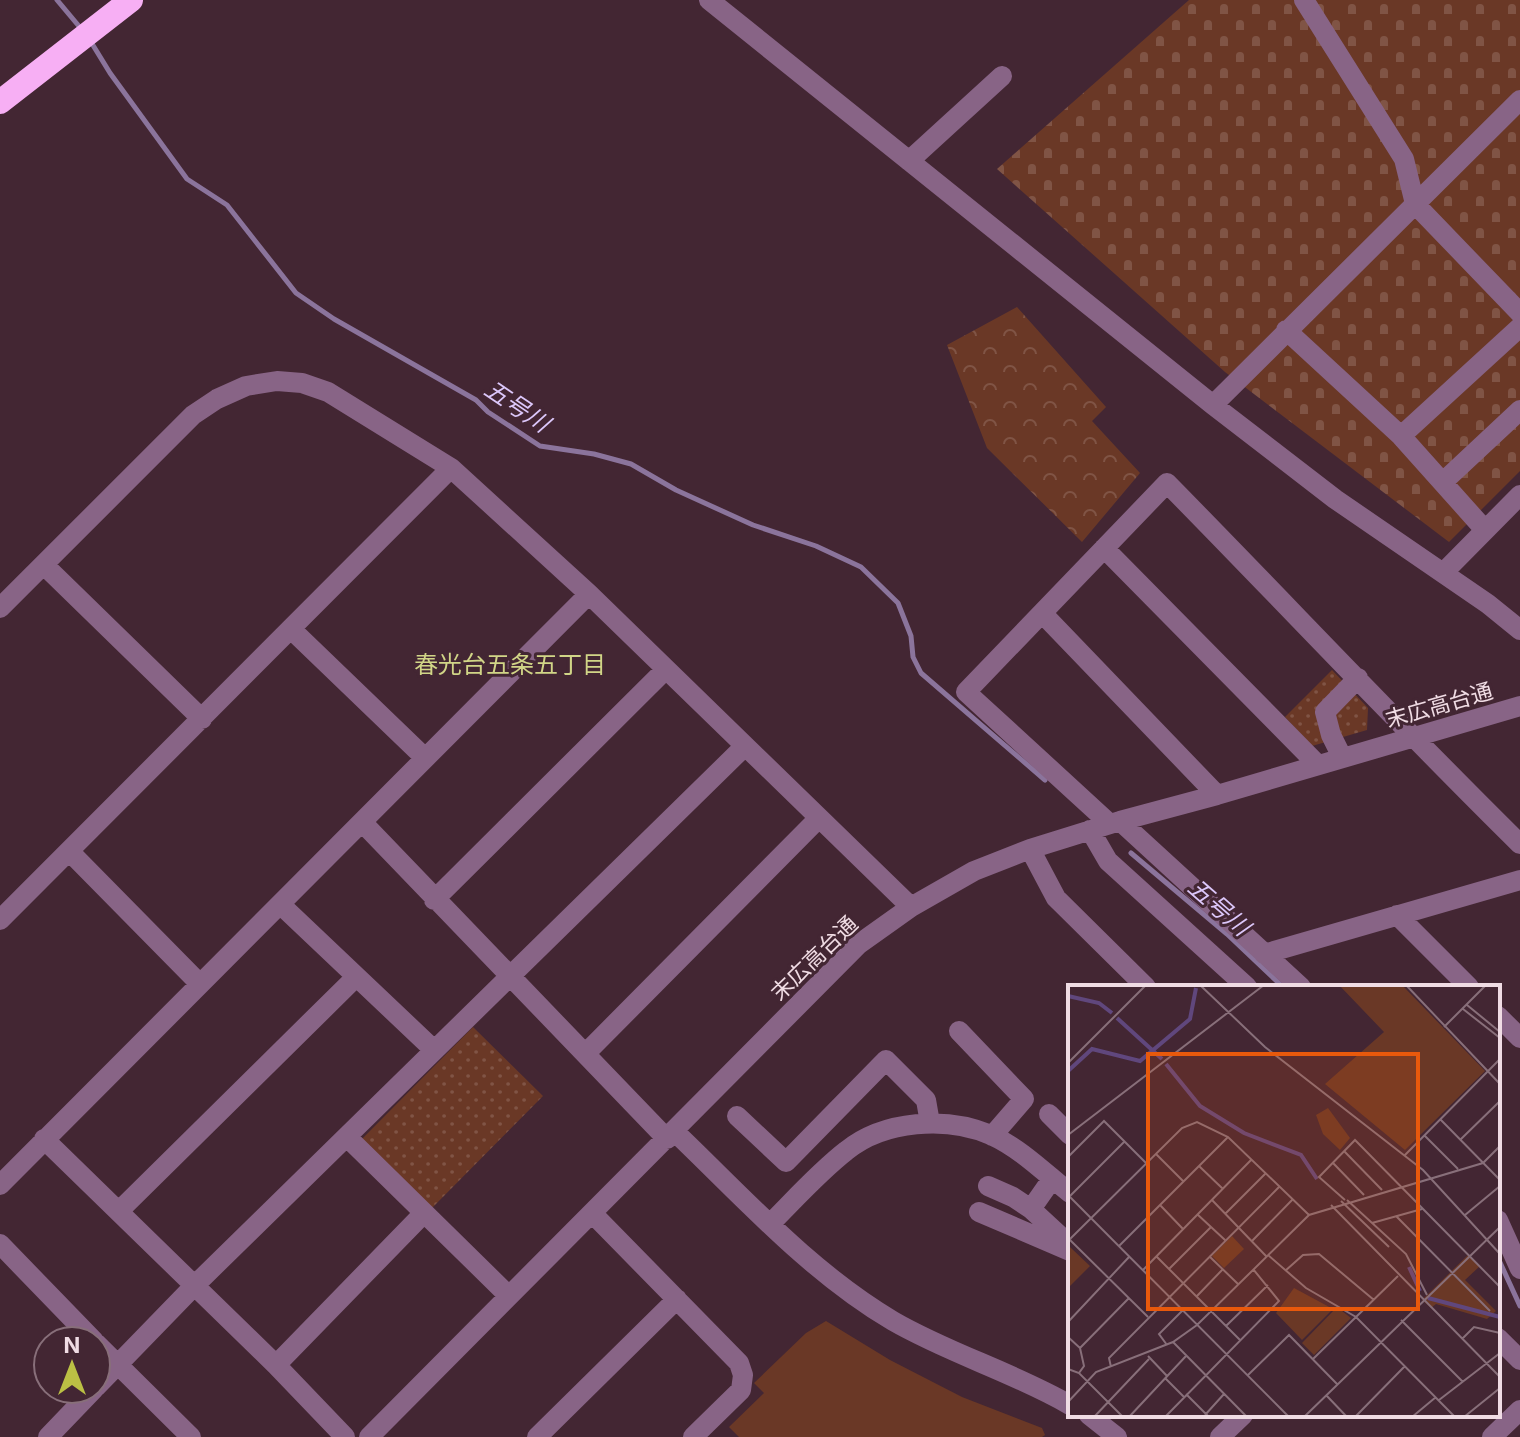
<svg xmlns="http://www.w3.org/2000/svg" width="1520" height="1437" font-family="Inter,'Noto Sans JP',sans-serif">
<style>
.grass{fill:url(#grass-dots)}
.forest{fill:url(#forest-crowns)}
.cemetery{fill:url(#cemetery-stones)}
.pitch{fill:#6a3826}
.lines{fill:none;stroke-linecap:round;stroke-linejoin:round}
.stream{stroke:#8b749c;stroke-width:5}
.minor{stroke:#886486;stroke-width:20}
.highway{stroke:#f7aff4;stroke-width:24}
.labels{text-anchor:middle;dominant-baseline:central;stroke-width:6;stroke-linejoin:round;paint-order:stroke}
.street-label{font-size:22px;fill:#f0dce4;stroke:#432633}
.water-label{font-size:24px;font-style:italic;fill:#dcc7fa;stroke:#432633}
.neighbourhood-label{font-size:24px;fill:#d1d587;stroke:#432633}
.inset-river{fill:none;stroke:#60477d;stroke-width:4}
.inset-road{fill:none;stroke:#886f7a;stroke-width:2}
.view{fill:#e8590c;fill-opacity:0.15;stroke:#e8590c;stroke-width:4}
.inset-edge{fill:none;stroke:#f0dce4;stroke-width:4}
</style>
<defs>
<pattern id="grass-dots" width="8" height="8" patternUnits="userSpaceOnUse" patternTransform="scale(2)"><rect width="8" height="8" fill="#6a3826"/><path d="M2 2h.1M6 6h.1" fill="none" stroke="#805445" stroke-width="1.8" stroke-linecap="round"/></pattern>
<pattern id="forest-crowns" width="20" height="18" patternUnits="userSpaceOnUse" patternTransform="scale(2)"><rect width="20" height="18" fill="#6a3826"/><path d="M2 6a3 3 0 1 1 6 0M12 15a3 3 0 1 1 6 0" fill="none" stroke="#805445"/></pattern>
<pattern id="cemetery-stones" width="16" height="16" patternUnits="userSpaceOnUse" patternTransform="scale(2)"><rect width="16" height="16" fill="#6a3826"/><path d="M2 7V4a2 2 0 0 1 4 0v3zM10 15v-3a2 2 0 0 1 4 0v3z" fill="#805445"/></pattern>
</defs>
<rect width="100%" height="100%" fill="#432633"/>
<path class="grass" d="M1332 670 1368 708 1367 730 1312 746 1285 717Z
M473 1027 543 1096 432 1208 362 1139Z"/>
<path class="forest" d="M1017 307 1106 407 1092 421 1140 473 1082 542 987 448 947 345Z"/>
<path class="cemetery" d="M1189 0H1520V471L1449 542 1225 372 997 169Z"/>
<path class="pitch" d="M826 1321 890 1360 962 1397 1042 1428 1045 1435 1042 1437H739L729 1427 764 1393 754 1383 806 1333Z"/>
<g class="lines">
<path class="stream" d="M57 0 83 31
M91 42 110 73 187 179 227 205 296 293 334 319 476 400 488 412 540 446 594 454 631 464 676 490 753 525 816 546 861 567 898 603 911 636 913 657 921 673 1045 780
M1131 853 1227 934 1283 987
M1498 1258 1520 1306"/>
<path class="minor" d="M709 0 1213 405 1335 499 1488 604 1520 630
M1304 0 1404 159 1415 204 1520 313
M909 161 1002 76
M1286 330 1401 436 1485 530
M1213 405 1520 100
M1401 436 1520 327
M1443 482 1520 410
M1104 548 1317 764
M44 565 202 719
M1443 573 1520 495
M0 608 193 415 217 399 246 386 277 381 302 383 328 392 451 468 589 594 911 907
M1042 613 1217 795
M291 629 425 758
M1342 757 1331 735 1325 712 1358 678
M1120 821 1301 987
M362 822 667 1139
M1110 824 966 692 1167 483C1285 603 1400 726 1520 844
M1090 830 1108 861 1247 987
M1030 849 1056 898 1146 987
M69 851 200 984
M434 900 666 669
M280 904 434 1050
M1397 915 1469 987
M0 920 451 468
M1264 954 1520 880
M1498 1016 1520 1038
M959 1031 1024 1099 992 1136
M586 1053 819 818
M1049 1114 1070 1135
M737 1116 786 1162 886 1060 926 1100 930 1123
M675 1132C744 1198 810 1272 893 1321 950 1354 1013 1372 1070 1405
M347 1137 509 1296
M44 1139 276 1365 345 1437
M1052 1179 1031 1209 1070 1245
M0 1185 589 594
M988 1186 1013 1197 1031 1209
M119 1211 356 977
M979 1212 1070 1251
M592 1213 739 1363 743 1375 741 1390 693 1437
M1498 1220 1520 1269
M771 1223C795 1199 819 1172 846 1151 884 1120 947 1116 991 1135 1020 1148 1045 1173 1070 1193
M0 1244 94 1341
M1498 1338 1520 1360
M96 1343 191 1437
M276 1365 424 1213
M96 1387 195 1285 745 746
M1089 1415 1117 1437
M48 1437 94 1389
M369 1437 859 944 911 907 974 871 1030 849 1120 821 1217 795 1520 706
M537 1437 677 1299
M1220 1437 1243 1415
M1492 1437 1520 1410"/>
<path class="highway" d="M0 102 131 0"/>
</g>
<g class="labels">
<g class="street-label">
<text transform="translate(1439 705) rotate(-16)">末広高台通</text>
<text transform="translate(814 958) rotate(-44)">末広高台通</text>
</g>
<g class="water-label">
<text transform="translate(517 406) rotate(34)">五号川</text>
<text transform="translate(1219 907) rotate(41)">五号川</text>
</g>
<g class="neighbourhood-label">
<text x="510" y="664">春光台五条五丁目</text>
</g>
</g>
<g transform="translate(1068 985)">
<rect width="432" height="432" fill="#432633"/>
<path d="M164 251 176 264 156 283 144 271ZM400 270 412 281 397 295 428 326 419 334 368 319 363 323 354 315ZM269 322 283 333 246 370 234 358Z" fill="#6a3826"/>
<path d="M260 123 282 153 272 165 255 149 248 130Z" fill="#6a3826"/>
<path d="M271 0H334L417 86 337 165 257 99 316 47Z" fill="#6a3826"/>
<path d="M2 262 22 281 0 303V264ZM226 303 265 324 234 355 208 328Z" fill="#6a3826"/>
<path class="inset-river" d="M0 11 31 18 44 28M49 33 94 74M98 79 132 121 176 148 233 170 249 194M0 86 24 64 72 76 122 34 128 3M341 282 352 306M360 313 432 332"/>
<path class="inset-road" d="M132 0 197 62 355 185 432 269M338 0 432 99M399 20 432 47M395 24 432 53M376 42 418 0M0 78 78 0M372 134 432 195M0 150 196 0M356 150 390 184M392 155 432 116M276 166 314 205M88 169 116 197M336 171 432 74M0 172 36 136 78 178M265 178 296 210M131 181 155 204M0 210 221 432M1 212 56 157M144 215 198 271M277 215 251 192 287 155 432 302M279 215 338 269 359 310M273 216 321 262M92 220 115 244M263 220 432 392M129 229 157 255M157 229 198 188M397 230 432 201M328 231 422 326M304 238 354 224M0 253 80 332M0 256 114 143 129 137 160 152 241 230M184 256 225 214M51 261 160 152M200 270 238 303 288 332 387 432M88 271 172 355M141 271 170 299M101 284 143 242M75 285 184 174M217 286 235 270 251 269 306 315M129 311 155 284M333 335 395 397M0 337 61 272M158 341 200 300M0 352 12 363 16 381 11 388M394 354 406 342 432 348M105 357 179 432M99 360 91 349 115 325M12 363 61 313M80 371 99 391M245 374 330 291M43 382 41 373 212 201M0 384 11 388 55 432M180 390 221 350 269 399M97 393 116 412M118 409 141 432M258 410 279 432M371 415 432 368M0 417 28 387 105 357 129 340 241 230 415 178 432 161M137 430 156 409M26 432 81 374M61 432 118 371M97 432 211 316 185 284M236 432 432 242M287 432 337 381M344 432 368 412M396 432 432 403"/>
<path class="view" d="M80 69H350V324H80Z"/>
<rect width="432" height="432" class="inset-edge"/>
</g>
<g transform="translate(72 1365)"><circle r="38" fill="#432633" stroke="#886f7a" stroke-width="2"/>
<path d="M0-6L14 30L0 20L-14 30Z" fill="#bbc044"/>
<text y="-12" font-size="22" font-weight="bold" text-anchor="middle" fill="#f0dce4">N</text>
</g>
</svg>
